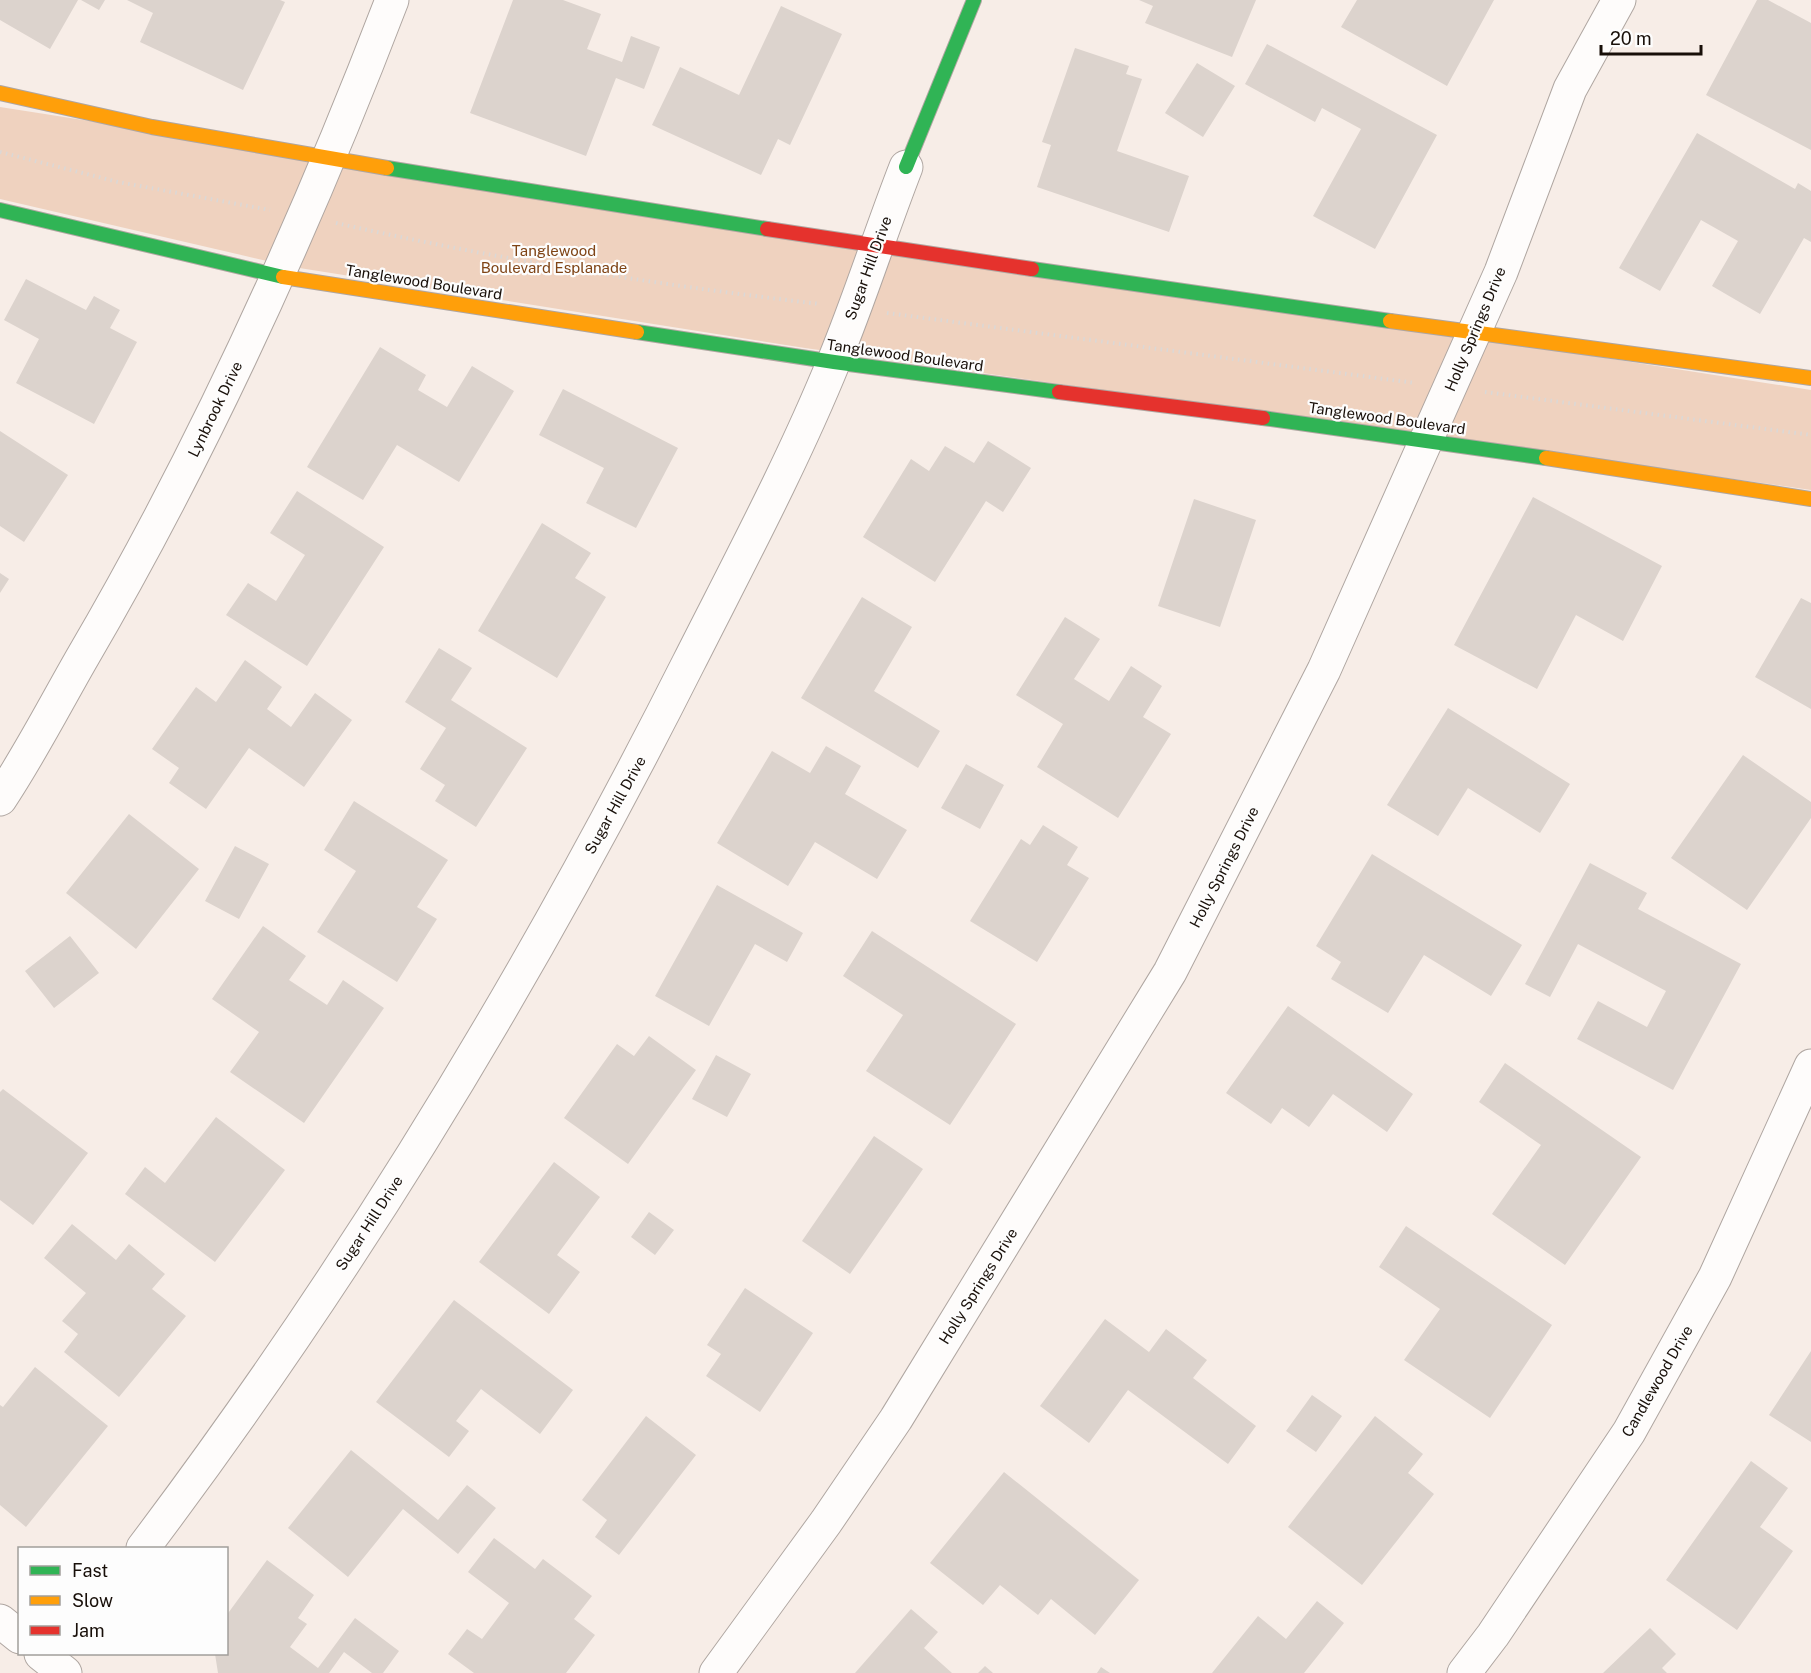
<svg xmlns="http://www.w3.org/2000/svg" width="1811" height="1673" font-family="'Public Sans',sans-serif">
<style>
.green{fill:#efd2bf}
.building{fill:#dcd3cd}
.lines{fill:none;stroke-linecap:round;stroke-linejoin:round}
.street-casing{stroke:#afa6a1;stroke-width:35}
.fast-casing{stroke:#afa6a1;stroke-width:16}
.slow-casing{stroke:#afa6a1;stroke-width:16}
.jam-casing{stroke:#afa6a1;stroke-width:16}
.path{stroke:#dbd8d6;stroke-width:4;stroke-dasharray:1.5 4.5;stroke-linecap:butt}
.street{stroke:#fefcfb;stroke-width:33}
.fast{stroke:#30b455;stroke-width:14}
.slow{stroke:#ff9f0a;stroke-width:14}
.jam{stroke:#e5322d;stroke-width:14}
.labels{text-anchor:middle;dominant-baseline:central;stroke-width:4.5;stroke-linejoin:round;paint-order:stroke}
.park-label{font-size:15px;fill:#7f4416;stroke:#fdfdfd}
.street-label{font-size:15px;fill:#180f09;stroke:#fdfdfd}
</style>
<rect width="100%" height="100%" fill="#f7ede7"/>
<path class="green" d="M0 107 1811 390V490L805 348 293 267 0 199Z"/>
<path class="building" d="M0 0H78L50 49 0 20Z
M81 0H105L99 10Z
M127 0H280L285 2 243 90 140 42 153 13Z
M513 0H563L601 14 587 49 622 62 631 36 660 47 644 89 616 78 586 156 470 113Z
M1139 0H1256L1232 57 1145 23 1153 6Z
M1357 0H1494L1447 86 1341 27Z
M1757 0H1768L1811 23V150L1706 95Z
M781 6 842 34 790 145 778 139 761 175 652 125 680 67 739 95Z
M1267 44 1437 135 1375 249 1313 216 1361 129 1322 108 1315 122 1245 84Z
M1075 48 1129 66 1126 74 1142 79 1117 151 1189 176 1169 232 1037 187 1051 145 1042 142Z
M1197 63 1235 86 1203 137 1165 113Z
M1697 133 1795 189 1798 183 1811 191V242L1804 238 1760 314 1712 286 1738 241 1701 220 1660 291 1619 268Z
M26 279 86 310 94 296 120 310 110 328 137 342 94 424 16 383 39 339 4 320Z
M380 347 426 375 418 390 447 407 472 366 514 391 459 482 397 445 363 500 307 467Z
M563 389 678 448 636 528 586 503 604 468 539 435Z
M0 431 68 475 24 542 0 526Z
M988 441 1031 468 1003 512 986 501 935 582 863 537 911 459 929 471 945 446 974 463Z
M297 491 384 547 307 666 226 615 248 583 276 601 305 555 270 533Z
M1533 497 1662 566 1623 641 1576 615 1537 689 1454 645Z
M1194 499 1256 520 1220 627 1158 606Z
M542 523 591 553 575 578 606 597 557 678 478 631Z
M0 573 9 579 0 593Z
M862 597 912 627 874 691 940 731 918 768 801 698Z
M1801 598 1811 603V709L1755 677Z
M1065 617 1100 639 1074 679 1109 701 1131 666 1162 686 1143 717 1171 734 1118 818 1037 767 1063 724 1016 695Z
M439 648 472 668 451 700 527 748 476 827 435 801 445 785 420 769 446 728 405 702Z
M245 660 282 687 267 709 291 727 315 693 352 720 304 787 249 748 206 809 169 783 179 768 152 749 196 687 216 702Z
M1448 708 1570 784 1540 833 1468 788 1438 836 1387 805Z
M826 746 861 766 845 794 907 830 877 879 815 842 788 886 717 843 772 751 810 773Z
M1743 755 1811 802V818L1747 910 1671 858Z
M966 764 1004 785 980 829 941 808Z
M354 801 448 860 417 907 437 919 397 982 317 932 356 871 324 850Z
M129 814 199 869 136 949 66 893Z
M1043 825 1078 847 1067 865 1089 878 1037 962 970 921 1021 839 1030 845Z
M235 846 269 864 239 919 205 901Z
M1372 854 1522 945 1491 996 1424 955 1388 1013 1331 979 1341 962 1316 946Z
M1590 863 1647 893 1638 909 1741 964 1673 1090 1577 1039 1598 1001 1647 1027 1666 991 1578 944 1550 997 1525 984Z
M717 885 803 933 787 962 755 944 709 1026 655 996Z
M263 926 306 956 289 980 327 1005 343 980 384 1008 304 1123 230 1072 259 1032 212 999Z
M872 931 1016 1024 950 1125 866 1071 903 1015 843 976Z
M70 936 99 973 54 1008 25 971Z
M1288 1006 1413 1094 1387 1132 1333 1094 1309 1127 1282 1108 1271 1124 1226 1093Z
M649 1036 696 1070 628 1164 564 1118 617 1044 634 1056Z
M716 1055 751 1074 727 1117 692 1099Z
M1505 1063 1641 1157 1565 1265 1492 1214 1541 1145 1479 1102Z
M3 1089 88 1153 33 1225 0 1200V1092Z
M216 1117 285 1170 215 1262 125 1194 145 1167 165 1183Z
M874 1136 923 1169 850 1274 802 1241Z
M554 1162 600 1197 557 1255 580 1272 549 1314 479 1262Z
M649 1212 674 1230 655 1255 631 1237Z
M72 1224 116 1260 129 1244 165 1274 152 1289 186 1316 119 1397 64 1352 78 1334 62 1321 86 1293 44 1258Z
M1406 1226 1552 1325 1490 1418 1404 1360 1440 1309 1379 1267Z
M745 1288 813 1333 760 1412 706 1376 721 1354 707 1345Z
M454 1300 573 1390 540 1434 481 1389 456 1421 469 1431 449 1457 376 1402Z
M1105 1319 1149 1352 1166 1329 1207 1360 1193 1378 1256 1426 1228 1464 1128 1390 1089 1443 1040 1406Z
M1811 1351V1442L1769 1415Z
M35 1367 108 1426 26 1527 0 1505V1405L3 1407Z
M1312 1395 1342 1416 1316 1452 1286 1431Z
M646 1416 696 1455 619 1555 595 1537 607 1520 582 1500Z
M1375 1416 1423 1454 1408 1473 1434 1494 1362 1585 1288 1527Z
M351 1450 438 1520 467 1485 496 1508 458 1554 403 1509 348 1577 288 1528Z
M1751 1461 1788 1488 1760 1527 1793 1551 1737 1630 1666 1580Z
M1004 1472 1139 1580 1095 1635 1051 1599 1038 1615 1000 1585 983 1605 930 1563Z
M494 1538 535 1569 543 1559 592 1596 574 1619 595 1635 566 1673H474L448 1654 467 1629 482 1639 509 1603 468 1572Z
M267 1560 314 1595 298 1618 307 1624 290 1647 318 1668 355 1618 399 1651 383 1673H372L344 1652 329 1673H218L215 1654H226V1616Z
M1317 1601 1344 1623 1304 1673H1212L1258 1616 1286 1639Z
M911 1609 938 1632 924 1648 952 1673H855Z
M1650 1628 1676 1654 1662 1668 1667 1673H1603Z
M985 1666 993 1673H978Z
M1101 1667 1110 1673H1097Z"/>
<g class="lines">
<g class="street-casing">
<path id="street" d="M0 799C30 754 55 705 82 658 205 448 305 227 392 0
M143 1548C352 1271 533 972 689 662 739 563 792 464 834 361 860 298 881 231 906 167
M0 1621 20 1637
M41 1654 65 1673
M716 1673 826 1522 896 1419 1170 972 1324 670 1501 272 1570 89 1619 0
M1464 1673 1493 1635 1629 1432 1715 1277 1811 1066"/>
</g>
<g class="fast-casing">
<path id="fast" d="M906 167 974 0
M387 168 767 229
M0 210 283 277
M1032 269 1390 321
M637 332 834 362 1059 392
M1263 418 1546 458"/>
</g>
<g class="slow-casing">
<path id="slow" d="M0 93 152 127 387 168
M283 277 637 332
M1390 321 1811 378
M1546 458 1811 499"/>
</g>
<g class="jam-casing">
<path id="jam" d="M767 229 1032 269
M1059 392 1263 418"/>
</g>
<path class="path" d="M0 152 118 182 270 210
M336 223C496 259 657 285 820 304
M887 313 1415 383
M1485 392 1811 435"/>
<use href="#street" class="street"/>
<use href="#fast" class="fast"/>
<use href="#slow" class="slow"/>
<use href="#jam" class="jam"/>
</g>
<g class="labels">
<g class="park-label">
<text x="554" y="250">Tanglewood<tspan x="554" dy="17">Boulevard Esplanade</tspan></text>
</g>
<g class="street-label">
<text transform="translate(868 268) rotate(-70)">Sugar Hill Drive</text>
<text transform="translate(424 282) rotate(9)">Tanglewood Boulevard</text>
<text transform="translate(1475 329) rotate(-67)">Holly Springs Drive</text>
<text transform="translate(905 355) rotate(8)">Tanglewood Boulevard</text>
<text transform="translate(215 409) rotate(-64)">Lynbrook Drive</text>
<text transform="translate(1387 418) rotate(8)">Tanglewood Boulevard</text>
<text transform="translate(615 805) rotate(-61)">Sugar Hill Drive</text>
<text transform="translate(1224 867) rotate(-63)">Holly Springs Drive</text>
<text transform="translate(369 1223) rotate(-57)">Sugar Hill Drive</text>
<text transform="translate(978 1286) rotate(-58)">Holly Springs Drive</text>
<text transform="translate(1657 1381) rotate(-60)">Candlewood Drive</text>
</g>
</g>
<rect x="18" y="1547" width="210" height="108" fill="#fdfdfd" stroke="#a19e9b" stroke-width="1.5"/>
<rect x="30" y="1566" width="30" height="9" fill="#30b455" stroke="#a19e9b" stroke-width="1.5"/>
<text x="72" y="1577" font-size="18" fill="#180f09">Fast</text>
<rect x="30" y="1596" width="30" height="9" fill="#ff9f0a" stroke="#a19e9b" stroke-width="1.5"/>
<text x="72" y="1607" font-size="18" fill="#180f09">Slow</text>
<rect x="30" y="1626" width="30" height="9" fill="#e5322d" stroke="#a19e9b" stroke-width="1.5"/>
<text x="72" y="1637" font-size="18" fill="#180f09">Jam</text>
<path d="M1601 45v9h100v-9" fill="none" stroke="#180f09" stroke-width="3"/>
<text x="1610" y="45" font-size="18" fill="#180f09" stroke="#fdfdfd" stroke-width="4.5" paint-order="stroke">20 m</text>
</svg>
